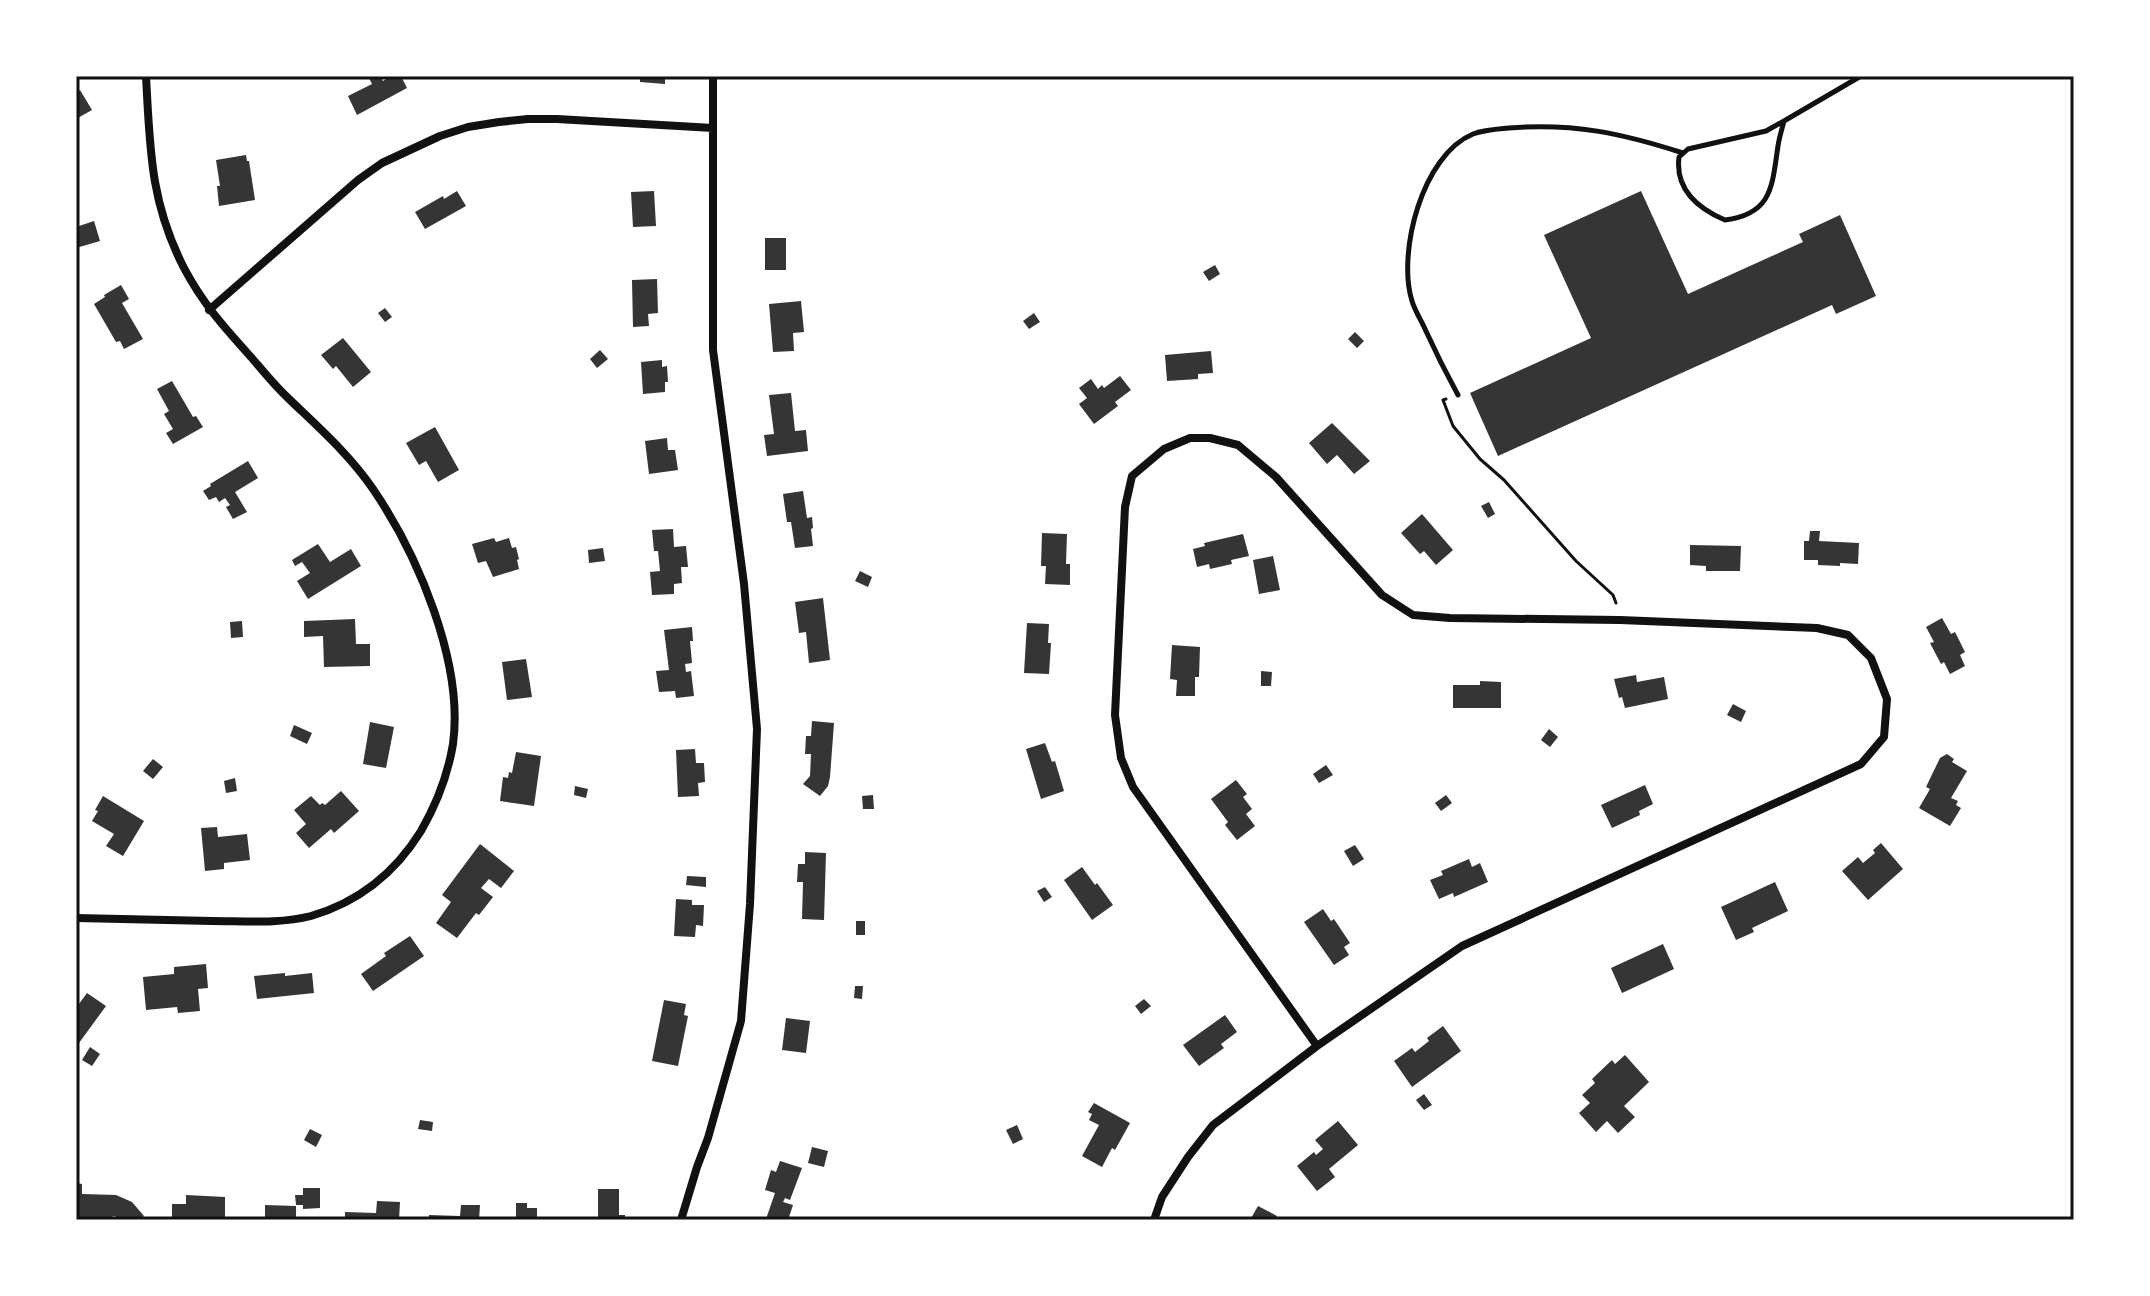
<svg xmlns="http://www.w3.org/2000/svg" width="2150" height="1296" font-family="Barlow,sans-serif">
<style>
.building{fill:#353535}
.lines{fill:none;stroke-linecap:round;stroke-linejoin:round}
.path{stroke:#111;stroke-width:3}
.service{stroke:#111;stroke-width:5}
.minor{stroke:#111;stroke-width:8}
.neatline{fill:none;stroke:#111;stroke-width:3}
</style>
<rect width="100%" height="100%" fill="#fff"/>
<path class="building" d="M368 76H380L383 81 391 76H401L407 88 357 115 348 96 372 84Z
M640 76H665V84L640 82Z
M80 90 92 110 76 119V93Z
M246 155 247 161H249L255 200 219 206 217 186H220L216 160Z
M457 191 466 206 425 229 415 212 443 196 444 199Z
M654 191 656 226 633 227 631 192Z
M1641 191 1688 294 1803 242 1799 234 1840 215 1876 296 1836 314 1832 305 1498 456 1470 393 1591 338 1544 235Z
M94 221 100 241 76 248V227Z
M765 238H786V270H765Z
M1215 265 1220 274 1209 281 1203 272Z
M657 279 658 313 648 314 649 326 633 327 632 280Z
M121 285 129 299 122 303 143 339 124 349 120 341 116 342 94 304 105 297 104 295Z
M801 301 804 332 793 333 794 351 773 352 769 304Z
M385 308 392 317 385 322 378 313Z
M1034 313 1040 322 1029 329 1023 321Z
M1355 332 1364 341 1357 348 1348 339Z
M343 338 371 372 353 387 336 366 333 369 321 355Z
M600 350 608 359 597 368 590 359Z
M1211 351 1213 373 1198 374V379L1167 381 1165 355Z
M662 360V367L667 366 668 382H665V392L643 394 641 362Z
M1120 376 1131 390 1115 402 1118 406 1094 424 1079 404 1087 398 1079 388 1091 379 1098 389 1102 385 1104 388Z
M172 381 193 417 196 416 203 427 173 444 166 433 173 429 164 414 169 411 157 389Z
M791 393 795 431 806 430 808 451 767 456 764 435 774 434 769 395Z
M1332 423 1370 461 1354 474 1337 455 1327 464 1309 443Z
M435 427 459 470 438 482 426 461 419 465 406 443Z
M667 438 668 450H675L678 470 649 474 645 441Z
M248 461 258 478 235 492 247 512 233 519 226 507 230 505 225 498 219 502 216 497 209 500 203 491 211 486 210 484Z
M803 491 807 518 812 517 813 528 811 529 813 546 795 548 791 522H787L783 494Z
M1489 502 1495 514 1488 518 1481 506Z
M1422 514 1453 550 1436 565 1424 551 1420 554 1401 533Z
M673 529 674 547 686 546 688 567H681L682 583 674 584V594L652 595 650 572 660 571 658 551H654L652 530Z
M1810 531H1820L1819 541 1859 543 1858 564 1840 563V566L1818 565V560H1804V541H1809Z
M1042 533 1067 534 1066 564H1070V585L1045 584 1046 566H1041Z
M1243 534 1249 556 1231 560 1232 564 1210 569 1209 564 1197 567 1193 549 1205 546 1204 543Z
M494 538 496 542 509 538 512 548 516 547 519 559 517 560 519 569 493 577 486 561 478 563 472 544Z
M318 544 330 562 351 549 361 566 308 599 297 581 310 573 302 562 295 566 292 560Z
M1690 545 1741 546 1740 571H1706V566L1690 565Z
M603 548 605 561 589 563 588 550Z
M1273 556 1280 590 1259 594 1253 560Z
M860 571 872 577 868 587 855 581Z
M823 598 830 660 809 663 806 632 799 633 795 602Z
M1942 618 1951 634 1955 632 1965 652 1960 655 1965 666 1950 674 1944 662 1941 664 1930 643 1934 642 1926 627Z
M355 619 356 644H370V666L324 667 323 636 304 637V621Z
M242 621 243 637 231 638 230 622Z
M1027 623 1049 624 1048 643H1051L1049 674 1024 673Z
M692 627 693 641H690L692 663 685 664 686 672 691 671 694 696 676 698 675 691 659 692 656 671 669 670 664 630Z
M1172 645 1200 647 1199 677H1195V696H1176L1177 680 1170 679Z
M526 659 532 697 507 700 502 662Z
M1261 671 1272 672 1271 686H1261Z
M1636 675 1637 682 1664 677 1668 699 1625 708 1622 697 1619 698 1614 679Z
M1480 681 1501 682V708H1453V685H1480Z
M1733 704 1746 711 1741 722 1727 715Z
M812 721 834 723 830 777 828 786 820 796 803 784 810 776 811 754H805L806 736H811Z
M370 722 394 727 386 768 363 764Z
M294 725 312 733 307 744 290 736Z
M1549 729 1558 737 1550 747 1541 740Z
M1045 743 1052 762 1055 761 1064 791 1041 799 1026 749Z
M695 749 696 763H704L705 782 698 783 699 796 678 797 676 750Z
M516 752 541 756 534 806 500 801 503 777 508 778 509 772 512 773Z
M1947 754 1954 759 1952 762 1967 771 1951 798 1958 801 1956 805 1961 808 1950 826 1919 808 1930 789 1926 787 1940 758Z
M153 759 163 767 153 779 143 771Z
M1326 765 1333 775 1319 783 1313 774Z
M235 778 237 791 226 793 224 781Z
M1236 780 1247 794 1243 797 1252 809 1246 814 1255 826 1237 840 1225 825 1228 822 1211 799Z
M1645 785 1653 804 1639 811 1640 815 1612 828 1601 805Z
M575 786 588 789 586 798 574 795Z
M341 791 359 811 334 833 331 829 309 848 296 833 306 824 294 810 311 796 320 805 322 803 325 805Z
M873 795 874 809H863L862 796Z
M1446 795 1452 803 1441 811 1435 803Z
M103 796 144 821 123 856 106 846 114 834 92 821 98 811 95 810Z
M217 827 218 837 247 834 250 860 224 863V869L205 871 201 828Z
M1881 843 1903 869 1868 900 1842 871 1858 857 1863 863 1875 853 1873 850Z
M480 844 514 871 501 888 489 879 481 888 493 897 479 915 476 913 457 938 436 923 451 902 442 895Z
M1355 845 1364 859 1353 866 1344 851Z
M805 852 826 853 824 920 802 919 803 882H797L798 864H805Z
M1469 859 1472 867 1480 863 1488 882 1454 897 1453 893 1439 899 1430 880 1443 875 1441 871Z
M1082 867 1095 885 1097 883 1113 905 1092 920 1064 880Z
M687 876 706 877V887L686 885Z
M1775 882 1788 911 1752 928 1754 932 1736 940 1721 907Z
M1045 887 1052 897 1044 902 1037 891Z
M676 899 692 900V905H704L703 926 696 925 695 937 674 936Z
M1323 909 1331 921 1334 919 1350 943 1344 947 1349 955 1334 965 1304 922Z
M856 921H865V935H856Z
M410 936 424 956 373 991 361 974 386 956 384 953Z
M1663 944 1674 969 1622 993 1611 968Z
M206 964 208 988 198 989 200 1011 178 1013 177 1007 146 1010 143 977 174 974V967Z
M285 973V976L312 973 314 993 257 999 254 976Z
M855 986H863L862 999 854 998Z
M87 993 106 1006 79 1043 76 1040V1008Z
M1144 999 1151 1006 1141 1014 1135 1006Z
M664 1000 686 1004 684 1015 688 1016 678 1066 652 1061Z
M1225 1015 1237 1032 1221 1044 1224 1048 1199 1066 1183 1045Z
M786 1018 810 1021 806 1053 782 1050Z
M1443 1026 1461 1051 1412 1087 1394 1061 1412 1048 1415 1052 1429 1041 1427 1038Z
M90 1047 100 1054 92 1066 82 1060Z
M1625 1055 1649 1082 1624 1106 1635 1117 1618 1133 1607 1121 1596 1132 1579 1113 1590 1103 1582 1095 1595 1083 1592 1079 1612 1060 1615 1064Z
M1424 1094 1432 1105 1424 1110 1416 1100Z
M1094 1103 1130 1123 1115 1150 1112 1148 1102 1167 1082 1156 1099 1125 1089 1120 1092 1114 1088 1112Z
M420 1120 433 1122 432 1131 418 1129Z
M1338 1121 1358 1145 1329 1169 1335 1177 1317 1191 1297 1166 1314 1152 1316 1155 1323 1149 1315 1140Z
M1017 1125 1023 1139 1013 1144 1006 1130Z
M310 1129 322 1135 316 1147 304 1140Z
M812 1147 828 1151 824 1167 808 1163Z
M780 1161 802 1168 790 1200 785 1198 783 1202 793 1205 788 1220H768L766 1219 775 1193 765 1190 771 1170 776 1172Z
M76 1183 82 1184V1194L116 1195 132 1202 144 1216 140 1220H119L115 1216 111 1217V1220H104V1217L89 1218V1220H76Z
M303 1188H320V1208L303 1209V1205H296L295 1195H303Z
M598 1189H619V1215H625V1220H598Z
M186 1195 225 1197V1220H172V1204H186Z
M377 1201 400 1202 399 1220H345V1212L376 1213Z
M516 1203H527V1208H537V1220H516Z
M265 1205 296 1206V1220H265Z
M461 1205H480L479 1220H429V1215L460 1216Z
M1258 1206 1277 1216 1275 1220H1250Z"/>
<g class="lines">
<path class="path" d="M1446 399 1443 400 1453 426 1480 459 1504 480 1576 561 1613 595 1616 603"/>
<path class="service" d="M1784 121C1782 129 1779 138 1778 146 1772 185 1773 214 1725 220 1697 208 1675 189 1679 157L1688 149 1766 131Z
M1784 121 1861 76
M1458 395C1446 373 1435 351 1425 329 1421 320 1415 311 1412 301 1397 253 1422 155 1473 134 1483 130 1498 129 1509 128 1574 123 1621 133 1683 153"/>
<path class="minor" d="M209 310 358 180 382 163 440 136 468 127 499 122 528 119H557L713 128
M76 918C121 919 167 920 212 921 245 921 280 924 311 916 359 902 395 873 421 831 436 805 448 774 453 744 464 663 418 555 373 489 349 454 318 427 288 398 275 386 263 371 251 357 224 327 203 304 184 268 150 202 150 148 146 76
M681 1220 697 1167 708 1138 741 1021 750 904 757 729 744 584 713 350V76
M1154 1220 1162 1197 1188 1157 1213 1125 1317 1046 1462 946 1861 764 1884 737 1887 699 1871 658 1848 635 1817 628 1620 620 1450 618 1413 615 1382 595 1276 477 1238 445 1210 438H1190L1164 449 1132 476 1125 507 1115 715 1121 758 1133 787 1317 1046"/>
</g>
<rect width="2150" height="1296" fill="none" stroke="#ffffff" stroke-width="156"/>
<rect x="78" y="78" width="1994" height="1140" class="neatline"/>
</svg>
